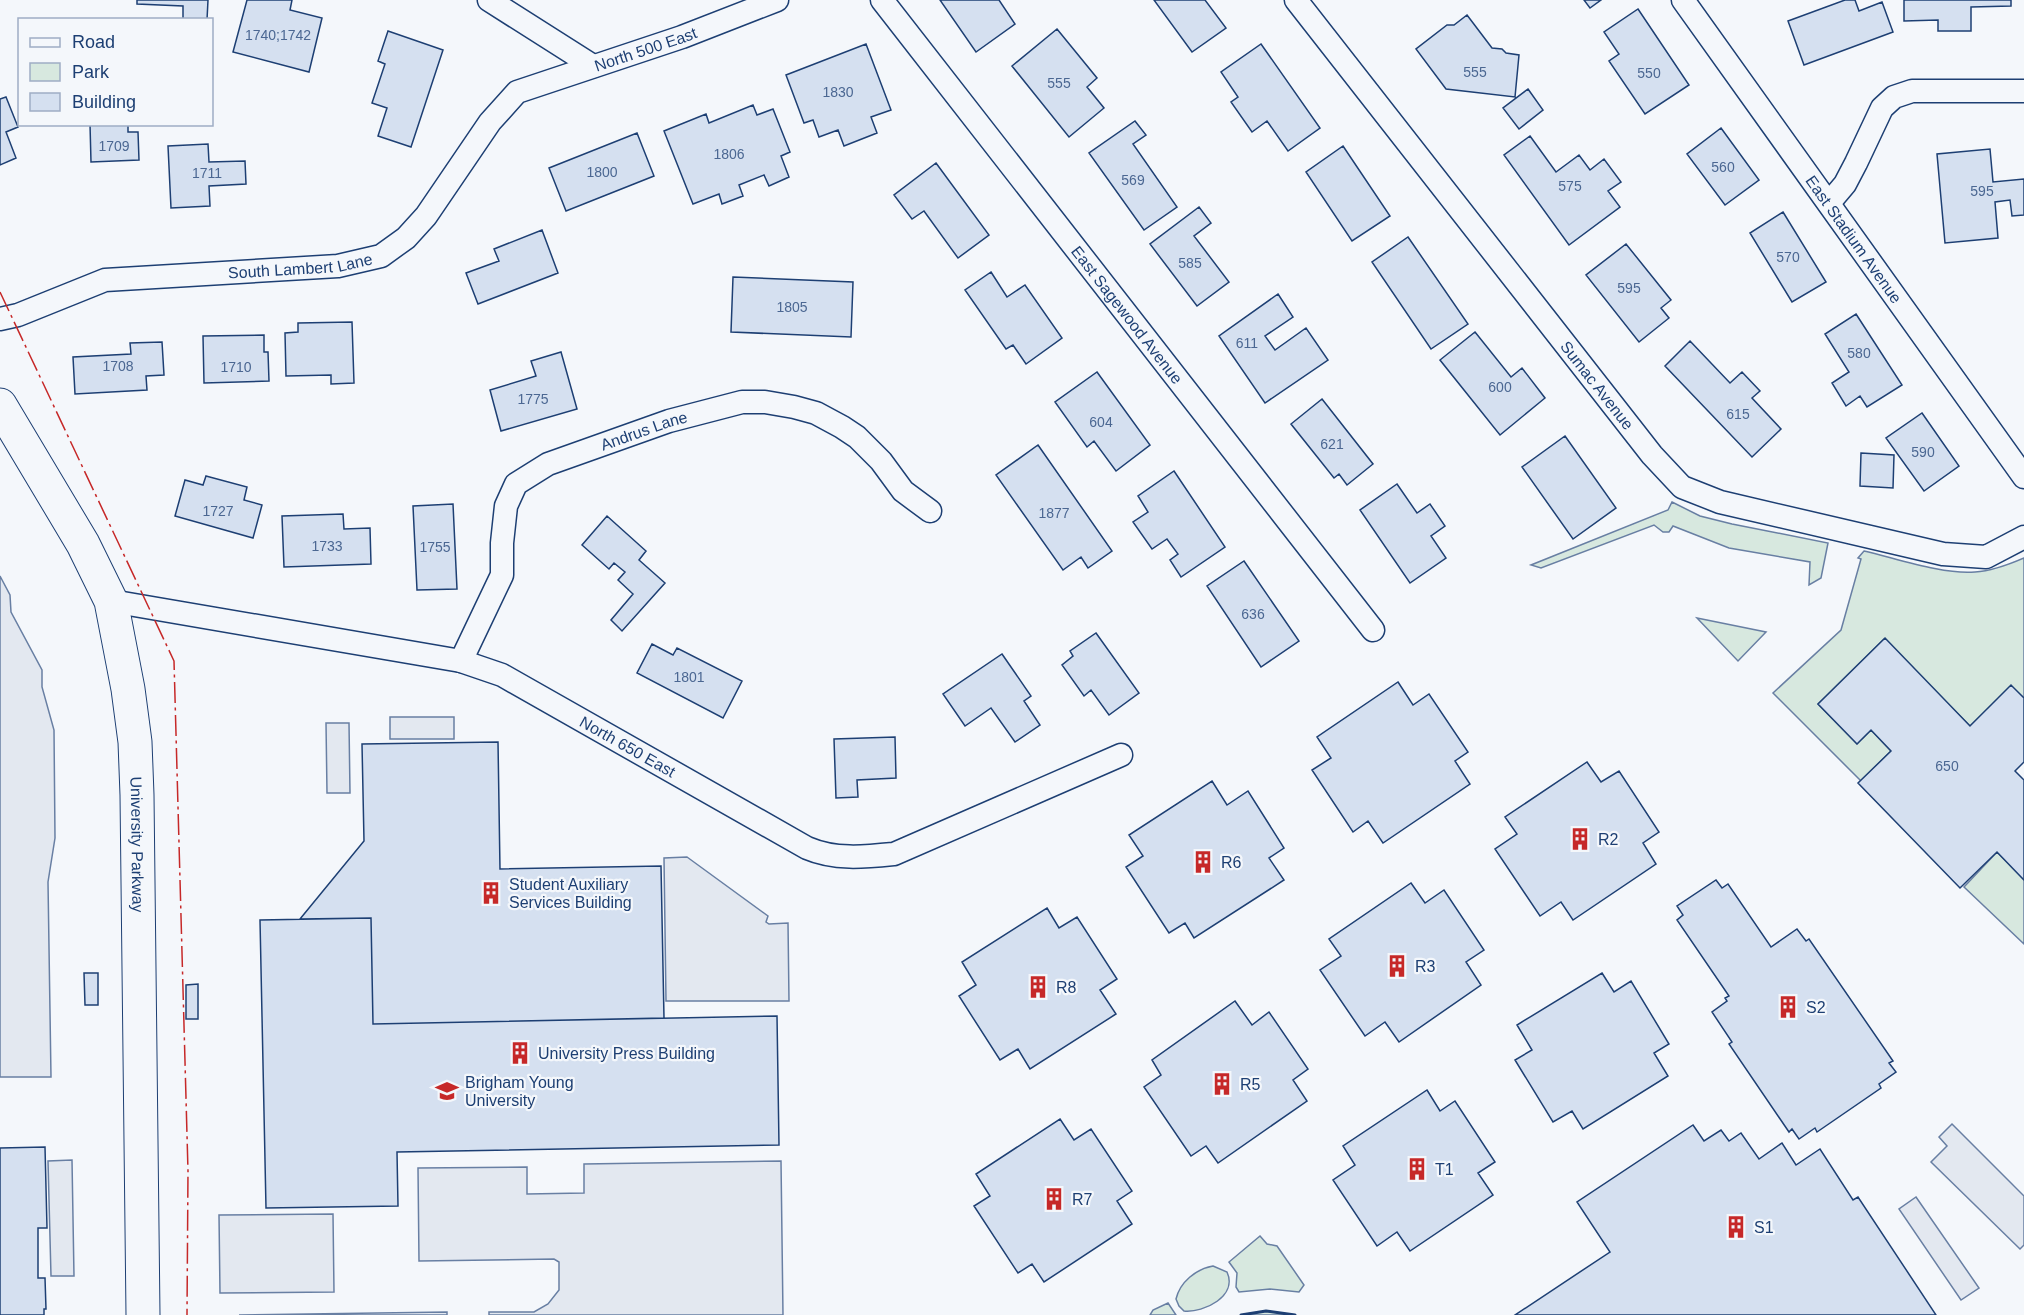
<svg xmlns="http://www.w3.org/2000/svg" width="2024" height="1315" font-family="Arial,sans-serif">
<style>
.green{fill:#d7e8df;stroke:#687fa3;stroke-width:1.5}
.parking{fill:#e3e8f0;stroke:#687fa3;stroke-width:1.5}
.building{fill:#d5e0f0;stroke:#1d3f73;stroke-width:1.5}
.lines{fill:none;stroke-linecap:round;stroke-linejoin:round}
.minor-casing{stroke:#1d3f73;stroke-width:25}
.secondary-casing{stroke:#1d3f73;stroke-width:35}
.minor{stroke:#f4f7fb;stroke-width:22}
.secondary{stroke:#f4f7fb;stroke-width:33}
.wall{stroke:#1d3f73;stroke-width:3}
.power{stroke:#c62828;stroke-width:1.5;stroke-dasharray:21 4.5 3 4.5;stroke-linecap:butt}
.labels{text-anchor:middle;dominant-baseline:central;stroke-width:4.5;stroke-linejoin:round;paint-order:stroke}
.number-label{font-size:14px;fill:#4b6792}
.street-label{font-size:16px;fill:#1d3f73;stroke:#f4f7fb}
.poi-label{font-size:16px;fill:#1d3f73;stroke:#f4f7fb;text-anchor:start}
</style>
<rect width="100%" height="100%" fill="#f4f7fb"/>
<path class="green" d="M1672 502 1700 516 1732 524 1828 543 1821 578 1809 585 1810 562 1729 548 1673 526 1669 532H1663L1654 525 1541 568 1531 565 1668 510Z
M1864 551C1895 558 1944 575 1975 572 1992 571 2008 565 2024 558V698L2011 686 1970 726 1884 639 1818 704 1857 744 1871 730 1891 751 1861 781 1773 693 1841 630 1861 559 1858 558Z
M1697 618 1766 632 1738 661Z
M1997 852 2024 880V944L1964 887Z
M1260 1236 1267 1244 1277 1246 1304 1285 1299 1292 1270 1289 1239 1292 1236 1287 1237 1273 1229 1262Z
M1213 1266 1227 1272C1238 1296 1204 1313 1184 1311L1179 1306 1176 1299C1180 1282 1196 1269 1213 1266Z
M1168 1303 1176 1315H1150L1153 1310Z
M1266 1311 1295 1315H1241Z"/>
<path class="parking" d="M0 576 10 595 11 612 42 670V687L54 730 55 838 48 882 51 1077H0Z
M390 717H454V739H390Z
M326 723H349L350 793H327Z
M687 857 768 916 766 922 769 924 788 923 789 1001H666L664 858Z
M1952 1124 2024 1196V1245L2020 1249 1931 1162 1947 1146 1939 1137Z
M72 1160 74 1276H51L48 1161Z
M781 1161 783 1315H489V1312H534L548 1304 559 1290V1262L554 1259 419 1261 418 1168 527 1167V1194L584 1193V1164Z
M1916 1197 1979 1288 1961 1300 1899 1209Z
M333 1214 334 1292 220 1293 219 1215Z
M447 1312V1315H239Z"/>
<path class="building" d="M137 0H208L207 20H183V6L137 4Z
M247 0H292L290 10 322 18 309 72 233 52Z
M940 0H999L1015 24 976 52Z
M1154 0H1205L1226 28 1192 52Z
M1584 0H1601L1590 8Z
M1845 0H1855L1859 11 1882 2 1893 32 1804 65 1788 21Z
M1904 0H2011V6L1971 7V31H1938V20L1904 21Z
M1638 9 1689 85 1645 114 1609 61 1619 54 1604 32Z
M1467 15 1492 48 1502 49 1506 53 1519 55 1515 97 1446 89 1416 49 1447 25H1454Z
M1057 29 1097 78 1087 87 1104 108 1069 137 1012 66Z
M388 31 443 50 411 147 378 136 387 108 372 103 385 64 378 61Z
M866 44 891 110 871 117 877 133 844 146 838 130 819 137 813 120 804 123 786 75Z
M1261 44 1320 128 1288 151 1267 121 1252 132 1231 102 1238 97 1221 72Z
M1528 89 1543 110 1519 129 1503 108Z
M6 97 18 127 6 132 16 158 0 165V99Z
M753 105 757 115 773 109 790 152 781 156 789 177 769 186 764 175 739 185 743 196 722 204 719 194 693 204 664 131 706 114 709 123Z
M1135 121 1146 135 1133 144 1177 207 1144 230 1089 153Z
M90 124H128V132H138L139 160 91 162Z
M1721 128 1759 180 1725 205 1687 154Z
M637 133 654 176 566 211 549 168Z
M1530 136 1556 172 1579 155 1590 170 1604 159 1621 182 1608 191 1620 207 1569 245 1504 155Z
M208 144 209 162 245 161 246 184 209 186 210 206 171 208 168 146Z
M1343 146 1390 216 1352 241 1306 172Z
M1990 149 1993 182 2024 179V215L2012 216 2010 200 1995 202 1998 238 1945 243 1937 154Z
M936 163 989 235 958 258 924 211 912 219 894 195Z
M1199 207 1211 223 1194 236 1229 282 1197 306 1150 244Z
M1783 212 1826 282 1792 302 1750 233Z
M542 230 558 273 478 304 466 273 499 261 494 249Z
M1408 237 1468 324 1431 349 1372 262Z
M1626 244 1671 300 1661 308 1669 318 1639 342 1586 275Z
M991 272 1007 297 1025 285 1062 338 1026 364 1013 345 1006 349 965 290Z
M733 277 853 282 851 337 731 332Z
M1278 294 1293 317 1265 336 1275 350 1306 328 1328 360 1265 403 1219 336Z
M1856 314 1902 385 1867 407 1860 396 1846 406 1832 383 1849 372 1825 334Z
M352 322 354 383 331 384V375L286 376 285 333 298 332V323Z
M1475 332 1511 377 1522 368 1545 398 1500 435 1440 360Z
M264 335V352H268L269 381 204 383 203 336Z
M1690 341 1730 383 1742 372 1760 391 1752 398 1781 429 1752 457 1665 366Z
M162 342 164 375 146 376 147 390 75 394 73 357 131 354 130 343Z
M561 352 577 409 501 431 490 390 536 376 531 361Z
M1097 372 1150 445 1116 471 1094 441 1087 447 1055 402Z
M1322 399 1373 464 1347 485 1339 474 1334 478 1291 424Z
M1922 413 1959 466 1924 491 1886 438Z
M1565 436 1616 508 1573 539 1522 467Z
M1038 445 1112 551 1088 568 1081 557 1063 570 996 475Z
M1861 453 1894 455 1893 488 1860 486Z
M1174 471 1225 547 1181 577 1170 560 1178 554 1167 539 1152 549 1133 522 1148 512 1138 496Z
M206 476 247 487 244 500 262 505 253 538 175 516 185 480 203 485Z
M1397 484 1417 513 1430 504 1445 526 1431 536 1446 558 1410 583 1360 510Z
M453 504 457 589 417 590 413 506Z
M343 514 344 529 370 528 371 564 284 567 282 516Z
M607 516 646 551 639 560 665 583 622 631 611 620 633 594 618 580 625 572 614 563 609 569 582 545Z
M1244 561 1299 641 1261 667 1207 586Z
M1096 633 1139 693 1109 715 1091 690 1084 696 1062 665 1073 656 1070 651Z
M1885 638 1970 726 2011 685 2024 698V762L2015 771 2024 780V880L1997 852 1960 888 1858 783 1891 751 1871 730 1857 744 1818 704Z
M652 644 673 655 677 648 742 681 723 718 637 673Z
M1002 654 1031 696 1024 701 1040 725 1015 742 991 708 965 726 943 694Z
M1398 682 1413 705 1429 694 1468 752 1455 761 1470 784 1383 843 1368 821 1353 832 1312 770 1331 758 1317 737Z
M895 737 896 778 857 780 858 797 836 798 834 739Z
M498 742 500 869 661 866 664 1018 373 1024 371 918 300 919 364 841 362 744Z
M1587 762 1601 782 1619 771 1659 832 1643 843 1656 864 1573 920 1561 902 1540 916 1495 849 1517 834 1505 817Z
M1212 781 1227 805 1248 791 1284 848 1269 858 1284 880 1194 938 1185 923 1169 933 1126 867 1143 856 1129 835Z
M1716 880 1722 888 1728 884 1771 947 1797 929 1806 941 1809 939 1893 1061 1889 1063 1896 1072 1879 1084 1881 1088 1817 1132 1815 1128 1799 1139 1792 1129 1789 1132 1729 1044 1732 1042 1712 1012 1727 1001 1725 998 1729 996 1677 920 1683 915 1677 906Z
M1411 883 1425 903 1444 890 1484 950 1466 962 1481 985 1399 1042 1385 1022 1365 1036 1320 970 1341 956 1329 939Z
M1047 908 1059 928 1077 917 1117 979 1100 990 1116 1014 1030 1069 1018 1049 1000 1060 959 996 976 985 962 962Z
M371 918 373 1024 777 1016 779 1145 397 1152 398 1206 266 1208 260 920Z
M84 973H98V1005H85Z
M1602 973 1614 992 1631 981 1669 1044 1654 1053 1668 1076 1583 1129 1572 1111 1553 1122 1515 1060 1532 1050 1517 1025Z
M198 984V1019H186V985Z
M1235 1001 1252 1025 1269 1012 1308 1069 1293 1080 1307 1101 1218 1163 1206 1146 1191 1156 1144 1087 1161 1075 1152 1060Z
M1427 1090 1440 1111 1455 1101 1495 1162 1478 1173 1493 1195 1410 1251 1397 1232 1377 1246 1333 1180 1355 1165 1343 1146Z
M1060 1119 1074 1140 1091 1129 1132 1191 1117 1201 1132 1224 1044 1282 1032 1264 1018 1273 974 1206 990 1196 976 1174Z
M1693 1125 1704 1141 1721 1130 1729 1141 1741 1133 1759 1159 1782 1143 1796 1165 1820 1149 1853 1200 1858 1197 1936 1315H1515L1610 1252 1577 1202Z
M45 1147 47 1228H38V1278H45L46 1309H44V1315H0V1148Z"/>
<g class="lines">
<g class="minor-casing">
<g id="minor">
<path d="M489 0 593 66"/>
<path id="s1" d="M882 0 1373 630"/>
<path id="s2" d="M1296 0 1652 455 1682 487 1720 502 1943 554 1986 557 2024 537"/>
<path id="s3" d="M1683 0 2024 477"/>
<path d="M1829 203 1845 184 1856 163 1882 108 1894 97 1912 91H2024"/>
<path id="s4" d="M0 319 18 315 105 280 338 266 381 256 406 238 426 216 490 122 517 92 682 37 777 0"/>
<path id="s5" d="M111 601 461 661 502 675 807 848C835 860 864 857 894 854L1121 755"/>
<path id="s6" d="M461 661 502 575V543L506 506 516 484 548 464 669 421 742 402H765L794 407 816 413 842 427 857 437 881 461 903 491 930 511"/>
</g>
</g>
<g class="secondary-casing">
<g id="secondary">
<path id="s7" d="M0 405 83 544 111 601 128 689 135 742 137 795 143 1315"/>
</g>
</g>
<use href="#minor" class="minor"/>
<use href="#secondary" class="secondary"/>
<path class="wall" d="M1241 1315 1266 1311 1295 1315"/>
<path class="power" d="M0 292 174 661 188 1171 187 1315"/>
</g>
<defs>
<g id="building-bare" transform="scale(1.8)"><path d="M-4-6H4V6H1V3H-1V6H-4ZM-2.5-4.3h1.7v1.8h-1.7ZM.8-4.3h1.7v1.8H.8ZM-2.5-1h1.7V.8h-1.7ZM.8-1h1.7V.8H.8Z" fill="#c62828" stroke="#f4f7fb" stroke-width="2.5" paint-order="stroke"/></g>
<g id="university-bare" transform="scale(1.8)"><path d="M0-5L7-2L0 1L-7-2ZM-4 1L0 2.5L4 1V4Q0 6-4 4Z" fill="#c62828" stroke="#f4f7fb" stroke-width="2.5" paint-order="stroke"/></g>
</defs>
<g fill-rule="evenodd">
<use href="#building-bare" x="1580" y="839"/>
<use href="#building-bare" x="1203" y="862"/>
<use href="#building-bare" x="491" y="893"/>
<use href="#building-bare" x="1397" y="966"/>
<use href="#building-bare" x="1038" y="987"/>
<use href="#building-bare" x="1788" y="1007"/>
<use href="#building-bare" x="520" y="1053"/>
<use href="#building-bare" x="1222" y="1084"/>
<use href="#university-bare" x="447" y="1091"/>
<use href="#building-bare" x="1417" y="1169"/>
<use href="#building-bare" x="1054" y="1199"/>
<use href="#building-bare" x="1736" y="1227"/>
</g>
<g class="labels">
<g class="number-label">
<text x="278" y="35">1740;1742</text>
<text x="1475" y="72">555</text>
<text x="1649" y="73">550</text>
<text x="1059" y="83">555</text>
<text x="838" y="92">1830</text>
<text x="114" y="146">1709</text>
<text x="729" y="154">1806</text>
<text x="1723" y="167">560</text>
<text x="602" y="172">1800</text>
<text x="207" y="173">1711</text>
<text x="1133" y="180">569</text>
<text x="1570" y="186">575</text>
<text x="1982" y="191">595</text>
<text x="1788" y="257">570</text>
<text x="1190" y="263">585</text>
<text x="1629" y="288">595</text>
<text x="792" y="307">1805</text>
<text x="1247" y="343">611</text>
<text x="1859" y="353">580</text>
<text x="118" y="366">1708</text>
<text x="236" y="367">1710</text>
<text x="1500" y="387">600</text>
<text x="533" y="399">1775</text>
<text x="1738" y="414">615</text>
<text x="1101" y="422">604</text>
<text x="1332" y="444">621</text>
<text x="1923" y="452">590</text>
<text x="218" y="511">1727</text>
<text x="1054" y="513">1877</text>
<text x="327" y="546">1733</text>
<text x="435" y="547">1755</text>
<text x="1253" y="614">636</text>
<text x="689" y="677">1801</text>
<text x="1947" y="766">650</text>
</g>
<g class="street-label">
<text stroke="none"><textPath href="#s4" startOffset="740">North 500 East</textPath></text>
<text stroke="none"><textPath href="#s3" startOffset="294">East Stadium Avenue</textPath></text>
<text stroke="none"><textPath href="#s4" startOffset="308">South Lambert Lane</textPath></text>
<text stroke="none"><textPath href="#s1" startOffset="399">East Sagewood Avenue</textPath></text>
<text stroke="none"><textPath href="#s2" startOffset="489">Sumac Avenue</textPath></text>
<text stroke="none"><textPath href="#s6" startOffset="328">Andrus Lane</textPath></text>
<text stroke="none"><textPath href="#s5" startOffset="543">North 650 East</textPath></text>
<text stroke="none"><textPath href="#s7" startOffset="471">University Parkway</textPath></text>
</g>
<g class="poi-label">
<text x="1598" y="839">R2</text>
<text x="1221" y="862">R6</text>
<text x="509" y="884">Student Auxiliary<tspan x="509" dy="18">Services Building</tspan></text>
<text x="1415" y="966">R3</text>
<text x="1056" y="987">R8</text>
<text x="1806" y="1007">S2</text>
<text x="538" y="1053">University Press Building</text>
<text x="465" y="1082">Brigham Young<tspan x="465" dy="18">University</tspan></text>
<text x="1240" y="1084">R5</text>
<text x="1435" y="1169">T1</text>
<text x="1072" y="1199">R7</text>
<text x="1754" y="1227">S1</text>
</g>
</g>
<rect x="18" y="18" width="195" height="108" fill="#f4f7fb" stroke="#9eadc5" stroke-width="1.5"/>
<rect x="30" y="38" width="30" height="9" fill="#f4f7fb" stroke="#9eadc5" stroke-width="1.5"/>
<text x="72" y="48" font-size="18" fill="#1d3f73">Road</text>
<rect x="30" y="63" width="30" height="18" fill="#d7e8df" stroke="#9eadc5" stroke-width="1.5"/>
<text x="72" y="78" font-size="18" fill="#1d3f73">Park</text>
<rect x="30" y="93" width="30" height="18" fill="#d5e0f0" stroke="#9eadc5" stroke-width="1.5"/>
<text x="72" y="108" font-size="18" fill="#1d3f73">Building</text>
</svg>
